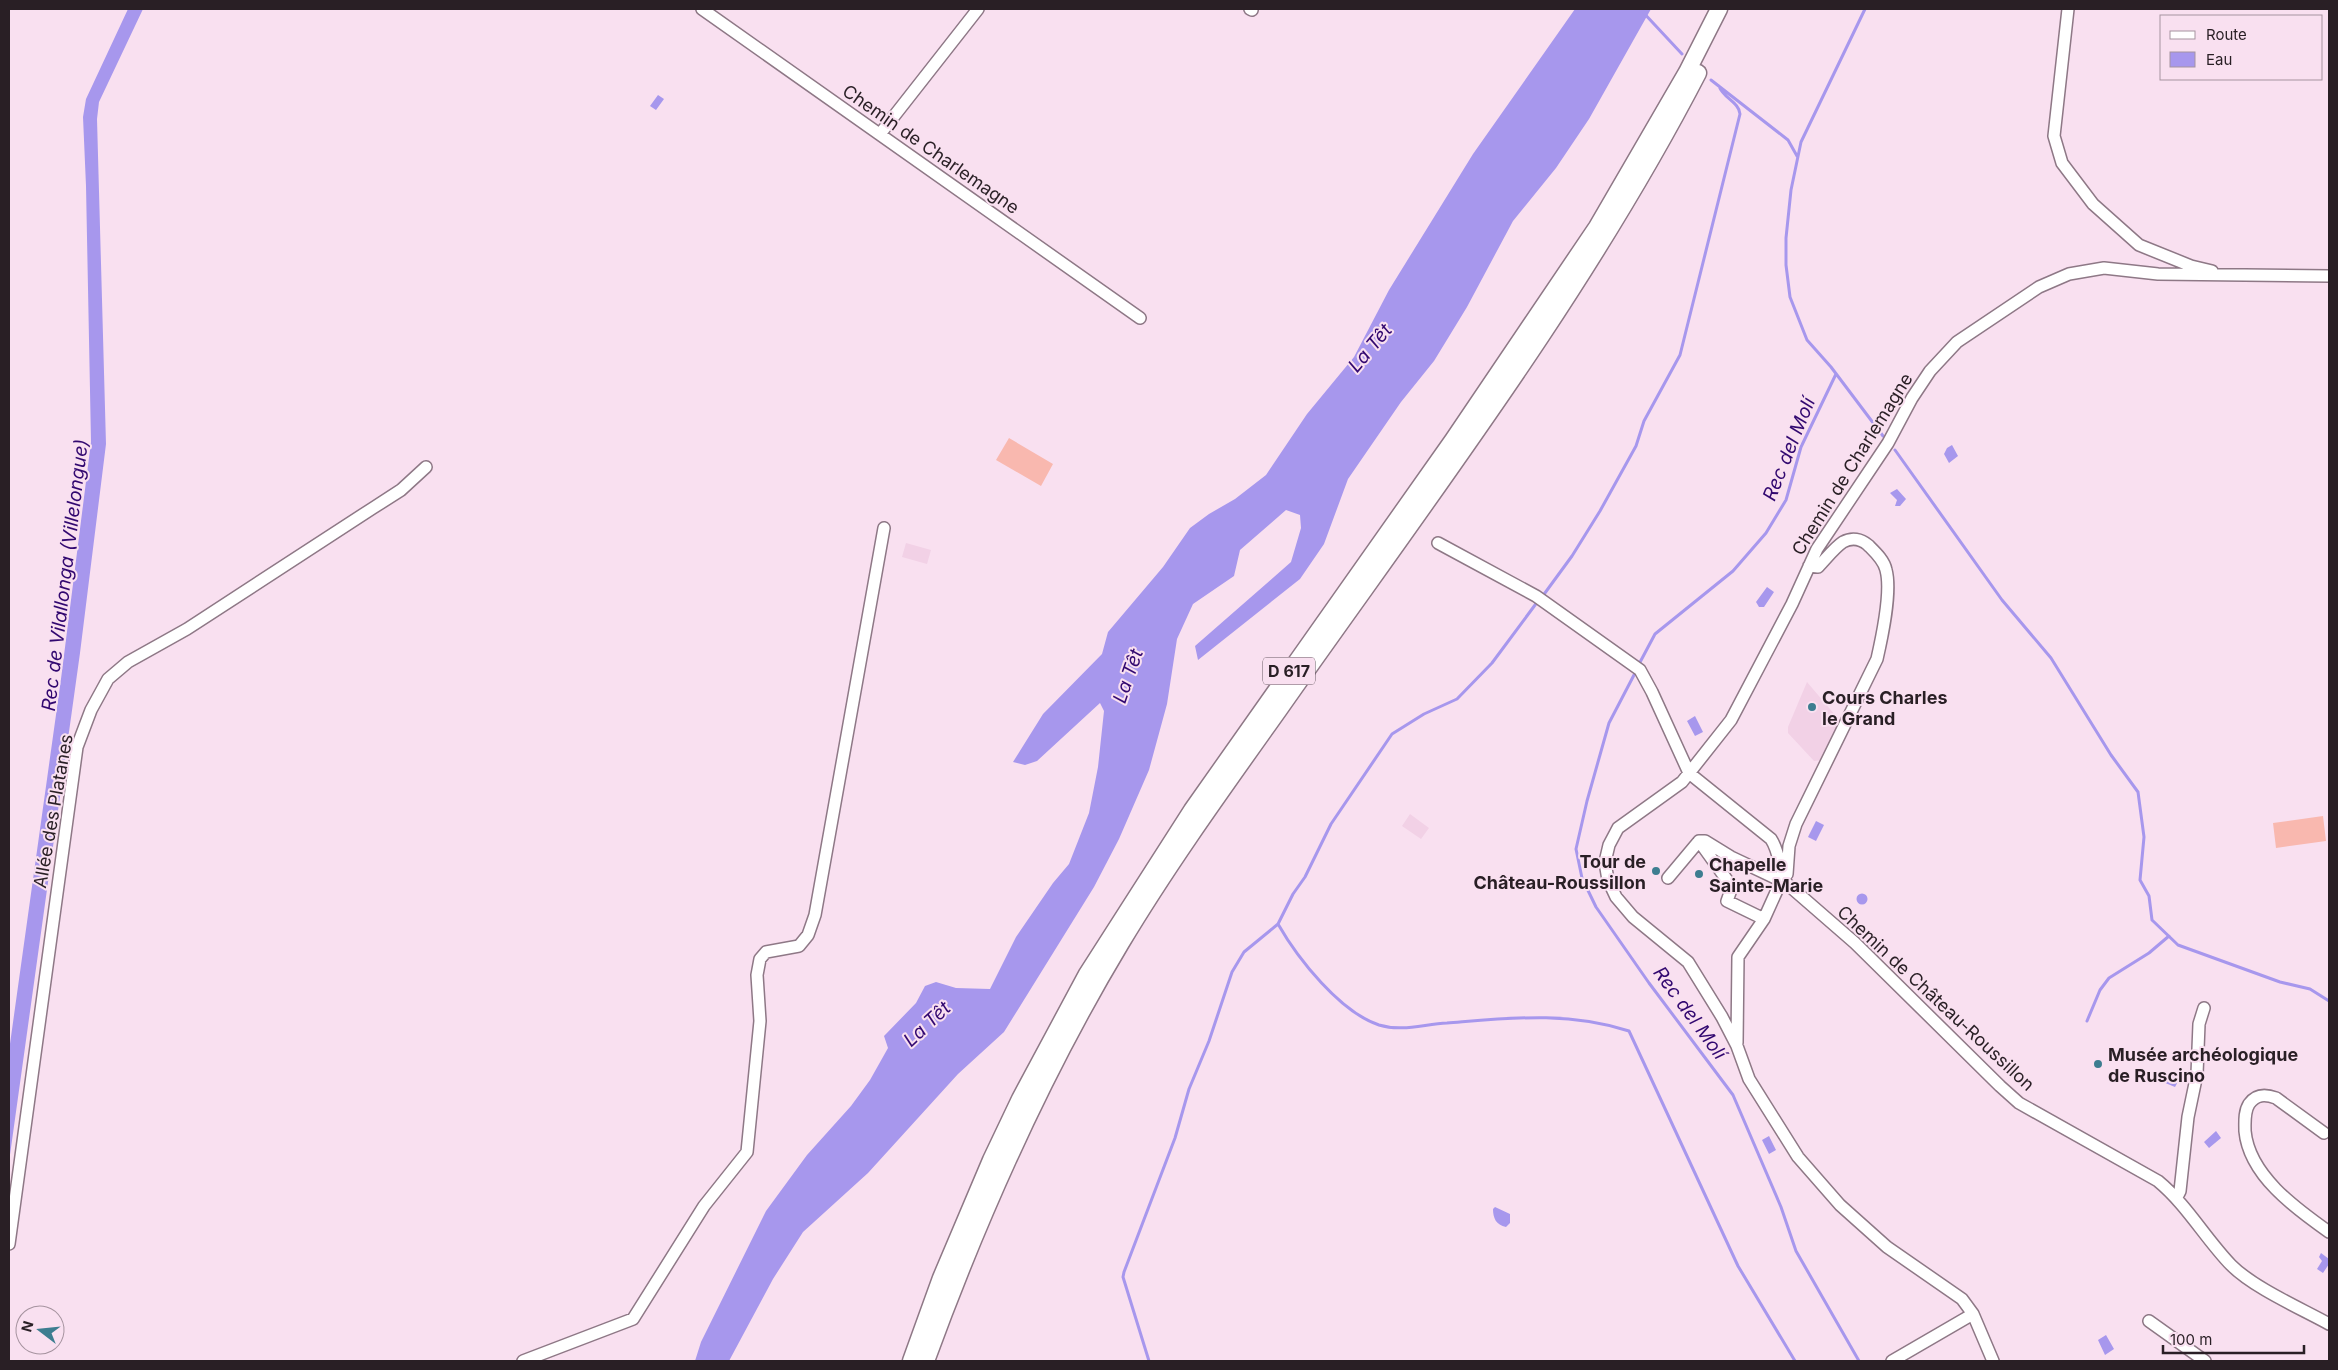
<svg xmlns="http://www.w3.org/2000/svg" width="2338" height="1370" font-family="Inter,sans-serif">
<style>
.built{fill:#f2d1e6}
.green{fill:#f9b8af}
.water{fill:#a797ed}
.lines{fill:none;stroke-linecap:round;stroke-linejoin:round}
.stream{stroke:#a797ed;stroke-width:3}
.minor-casing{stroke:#8e7886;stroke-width:14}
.highway-casing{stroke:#8e7886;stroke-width:19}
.minor{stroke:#fff;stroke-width:11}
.highway{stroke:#fff;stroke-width:16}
.poi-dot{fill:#3d7d90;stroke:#f9e0f0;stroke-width:2}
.labels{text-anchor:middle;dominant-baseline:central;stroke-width:4;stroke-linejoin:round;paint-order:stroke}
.shield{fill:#f9e0f0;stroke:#675962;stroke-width:1}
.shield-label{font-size:16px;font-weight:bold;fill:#291f25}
.street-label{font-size:18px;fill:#291f25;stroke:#f9e0f0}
.poi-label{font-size:18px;font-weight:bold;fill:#291f25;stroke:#f9e0f0;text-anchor:start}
.water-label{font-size:19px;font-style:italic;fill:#320870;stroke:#f9e0f0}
</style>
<rect width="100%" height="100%" fill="#f9e0f0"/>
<path class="built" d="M906 543 931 550 927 564 902 557Z
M1807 682 1841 722 1822 760 1814 761 1788 733V727Z
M1410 814 1429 828 1421 839 1402 826Z"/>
<path class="green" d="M1009 438 1053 464 1041 486 996 460Z
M2323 816 2326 841 2276 848 2273 823Z"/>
<path class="water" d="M128 9H143L99 102 97 119 106 444 80 653 9 1162V1051L61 679 91 442 86 186 83 117 86 99Z
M1575 9H1651L1589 119 1556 168 1513 221 1467 307 1434 361 1401 402 1348 479 1324 544 1300 579 1198 660 1195 646 1291 562 1301 528 1300 515 1286 510 1240 550 1234 576 1193 604 1177 639 1167 704 1149 770 1119 839 1094 887 1004 1032 958 1074 868 1173 803 1232 773 1279 729 1361H695L701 1342 766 1211 807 1155 851 1106 870 1080 888 1048 884 1036 916 1003 925 986 936 982 956 988 990 989 1016 937 1053 883 1069 864 1089 813 1098 767 1104 711 1100 703 1037 761 1025 765 1013 762 1043 714 1102 654 1108 632 1163 567 1190 528 1209 514 1235 499 1266 475 1307 414 1354 357 1389 290 1473 154Z
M658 95 664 99 656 110 650 106Z
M1952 445 1958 456 1949 463 1944 454 1947 448Z
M1897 489 1906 499 1900 506H1895L1897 500 1890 493Z
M1767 587 1774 592 1764 607H1759L1756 602Z
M1695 716 1703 732 1695 736 1687 721Z
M1816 821 1824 825 1816 841 1808 837Z
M1856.5 899a5.5 5.5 0 1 1 11 0a5.5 5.5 0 1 1-11 0Z
M2162 1071 2180 1078 2175 1087 2158 1080Z
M2216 1131 2221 1138 2209 1148 2204 1142Z
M1769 1136 1776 1150 1769 1154 1762 1140Z
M1495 1207 1510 1214V1223L1506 1227C1496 1225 1493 1218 1493 1209Z
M2321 1253 2329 1259V1264L2323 1273 2317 1269 2322 1261 2319 1257Z
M2106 1335 2114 1349 2105 1355 2098 1340Z"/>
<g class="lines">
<path class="stream" d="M1640 9 1682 54
M1865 9 1801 142 1791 190 1786 238V265L1790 297 1807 340 1831 367 1883 436
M1711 80 1788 140 1797 156
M1895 450 2002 600 2051 658 2111 755 2138 792 2144 837 2140 880 2149 896 2152 920 2178 945 2280 982 2310 989 2329 1001
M1542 597 1572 556 1600 511 1636 446 1644 421 1680 355 1740 114C1739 102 1723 98 1719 86
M1638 666 1655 634 1733 571 1766 533 1786 500 1801 447 1836 374
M1634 675 1609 723 1587 801 1576 849 1582 878 1596 907 1649 983 1733 1095 1781 1207 1796 1251 1859 1361
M1278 924C1298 959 1340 1012 1379 1025 1402 1032 1424 1024 1447 1023 1510 1018 1568 1011 1629 1031L1738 1266 1795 1361
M2087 1021 2100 990 2109 978 2149 953 2169 936
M1149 1361 1123 1277 1124 1272 1175 1138 1189 1089 1209 1041 1232 972 1244 952 1278 924 1293 894 1305 877 1331 824 1392 734 1424 714 1457 699 1492 663 1538 601"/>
<g class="minor-casing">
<path id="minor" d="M702 9 1140 318
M1250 9 1252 10
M2068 9 2054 136 2062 163 2093 204 2139 245 2191 266 2212 271
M880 134 978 9
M1438 543 1536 596 1640 670 1652 692 1689 773 1771 839C1780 853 1779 868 1786 883
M1699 841 1732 887 1727 901 1764 919
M1787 874 1789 846 1796 824 1877 659C1882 637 1892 592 1886 570 1884 560 1875 552 1868 545 1861 539 1852 537 1843 542 1834 548 1826 559 1818 567L1809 566
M1668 878 1699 841H1705L1731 857 1786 883 1855 943 2000 1086 2019 1103 2158 1181C2187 1205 2205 1238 2231 1265 2254 1288 2300 1308 2329 1324
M1737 1043 1738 957 1764 919 1778 888 1786 883
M2324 1133 2276 1098C2265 1094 2256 1094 2249 1104 2244 1112 2245 1122 2245 1131 2249 1175 2295 1208 2329 1232
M2177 1197 2180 1191 2188 1117 2197 1074 2199 1024 2204 1008
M9 1244 77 747 91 710 108 679 128 662 187 629 373 508 401 490 426 467
M2149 1321 2205 1361
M523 1361 633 1319 704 1206 747 1152 760 1021 757 975 760 959 766 952 799 946 808 935 815 915 884 528
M1892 1361 1973 1314
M1993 1361 1973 1314 1962 1299 1887 1247 1840 1205 1798 1157 1749 1079 1737 1046 1722 1017 1688 962 1633 917 1616 897 1608 880 1605 862 1609 845 1618 828 1682 782 1731 720 1792 604 1817 549 1888 443 1912 398 1930 371 1957 342 2039 287 2069 274 2104 268 2158 274 2329 276"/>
</g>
<g class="highway-casing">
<path id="highway" d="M911 1361 941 1278 991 1160 1020 1099 1087 974 1192 810 1453 440 1597 227 1687 72 1719 9
M926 1361C979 1216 1041 1076 1121 943 1169 863 1224 787 1278 711 1424 503 1581 299 1698 73"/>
</g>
<use href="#minor" class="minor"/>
<use href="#highway" class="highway"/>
</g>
<g class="poi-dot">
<circle cx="1812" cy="707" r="5"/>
<circle cx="1656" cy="871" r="5"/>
<circle cx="1699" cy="874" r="5"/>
<circle cx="2098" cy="1064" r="5"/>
</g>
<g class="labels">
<rect class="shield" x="1263" y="657.5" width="52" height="27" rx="4"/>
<g class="shield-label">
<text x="1289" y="671">D 617</text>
</g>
<g class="street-label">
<text transform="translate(931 149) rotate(35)">Chemin de Charlemagne</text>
<text transform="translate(1852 464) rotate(-58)">Chemin de Charlemagne</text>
<text transform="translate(53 811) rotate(-80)">Allée des Platanes</text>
<text transform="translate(1936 998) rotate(43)">Chemin de Château-Roussillon</text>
</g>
<g class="poi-label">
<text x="1822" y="697">Cours Charles<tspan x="1822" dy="21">le Grand</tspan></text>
<text x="1646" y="861" text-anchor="end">Tour de<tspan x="1646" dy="21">Château-Roussillon</tspan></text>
<text x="1709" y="864">Chapelle<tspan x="1709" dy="21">Sainte-Marie</tspan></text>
<text x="2108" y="1054">Musée archéologique<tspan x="2108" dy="21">de Ruscino</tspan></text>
</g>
<g class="water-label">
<text transform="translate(1370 348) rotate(-50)">La Têt</text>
<text transform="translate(1789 449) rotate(-68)">Rec del Molí</text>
<text transform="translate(65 575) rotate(-83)">Rec de Vilallonga (Villelongue)</text>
<text transform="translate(1128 676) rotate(-71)">La Têt</text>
<text transform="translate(1690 1013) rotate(54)">Rec del Molí</text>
<text transform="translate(927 1024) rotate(-43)">La Têt</text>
</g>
</g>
<rect width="2338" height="1370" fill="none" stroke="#291f25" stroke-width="20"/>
<rect x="2160" y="15" width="162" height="65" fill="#f9e0f0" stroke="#a6939f"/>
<rect x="2170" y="31" width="25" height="8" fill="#ffffff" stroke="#a6939f"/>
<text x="2206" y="40" font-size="15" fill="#291f25">Route</text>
<rect x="2170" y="52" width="25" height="15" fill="#a797ed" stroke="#a6939f"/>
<text x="2206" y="65" font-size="15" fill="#291f25">Eau</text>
<g transform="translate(40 1330) rotate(286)"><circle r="24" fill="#f9e0f0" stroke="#a6939f"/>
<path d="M0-4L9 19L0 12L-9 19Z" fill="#3d7d90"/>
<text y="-8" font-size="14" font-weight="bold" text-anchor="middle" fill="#291f25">N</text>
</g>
<path d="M2163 1345v8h141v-8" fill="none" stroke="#291f25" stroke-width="2.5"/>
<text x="2170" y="1345" font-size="15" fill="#291f25" stroke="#f9e0f0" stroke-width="4" paint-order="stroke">100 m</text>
</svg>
